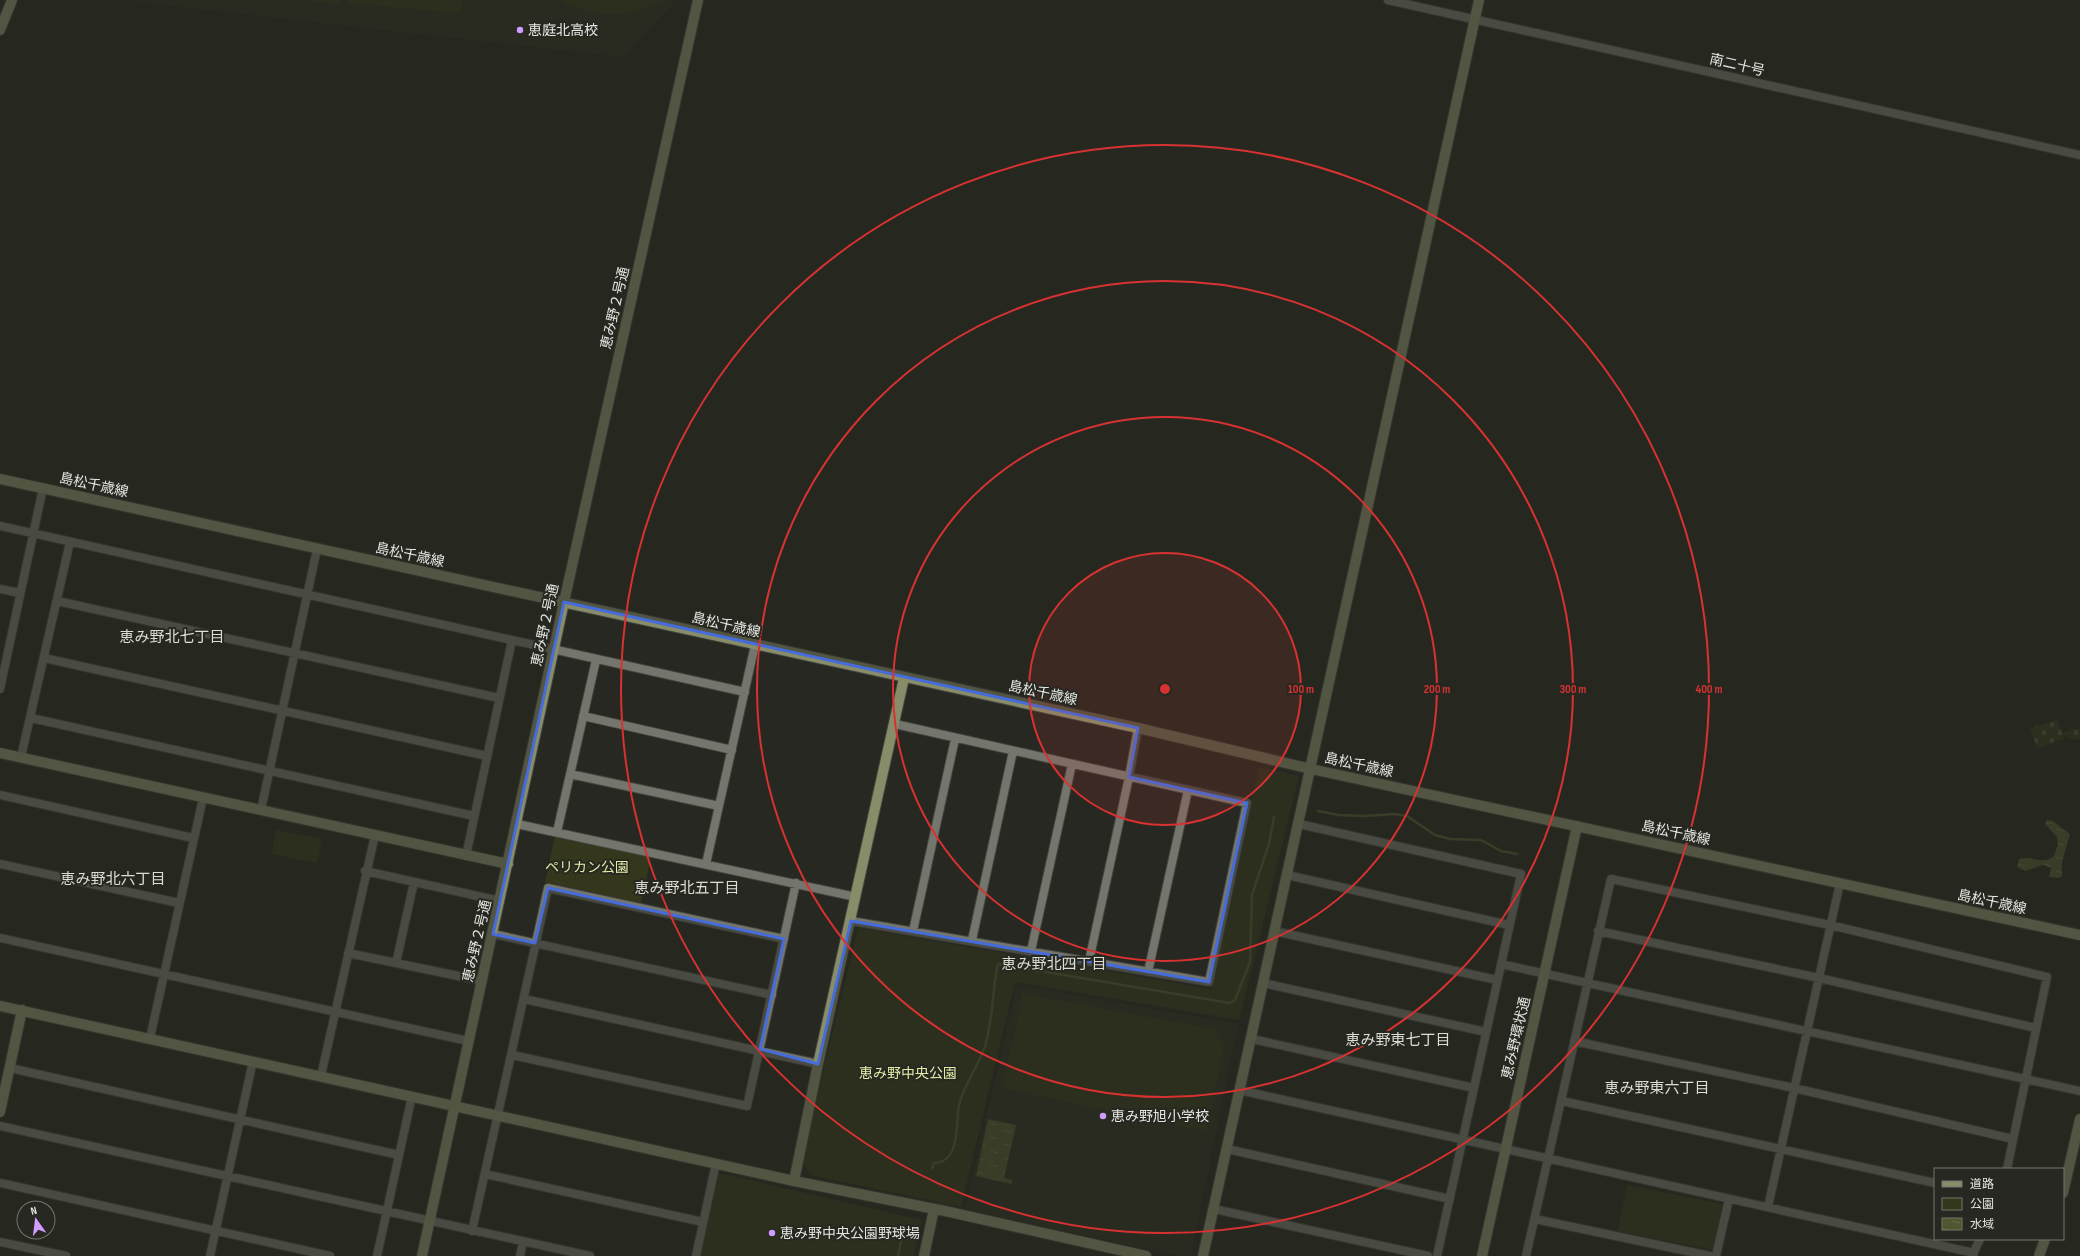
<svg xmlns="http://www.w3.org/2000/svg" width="2080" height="1256" font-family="'Sofia Sans Condensed','Noto Sans JP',sans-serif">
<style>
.built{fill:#2d2f21}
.green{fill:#34371b}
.cemetery{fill:url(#cemetery-stones)}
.water{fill:url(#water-ripples)}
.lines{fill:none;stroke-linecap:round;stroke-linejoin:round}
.stream{stroke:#51562f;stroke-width:2.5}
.street-casing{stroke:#43443e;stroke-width:10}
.secondary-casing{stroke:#43443e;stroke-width:12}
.street{stroke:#74766d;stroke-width:8}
.secondary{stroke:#888c68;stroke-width:10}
.marked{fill:none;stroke:#456cda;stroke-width:3;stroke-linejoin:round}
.ring{fill:none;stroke:#d73231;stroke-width:2}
.poi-dot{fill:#d19dfe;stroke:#272821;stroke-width:1.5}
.labels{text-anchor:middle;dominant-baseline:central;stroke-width:4;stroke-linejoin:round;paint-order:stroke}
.poi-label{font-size:14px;fill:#e5e6e1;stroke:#272821;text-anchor:start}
.street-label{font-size:14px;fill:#e5e6e1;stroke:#272821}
.park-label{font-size:14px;fill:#e3eca7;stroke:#272821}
.neighbourhood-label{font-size:15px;fill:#dcddd3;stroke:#272821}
.centre{fill:#d73231;stroke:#272821;stroke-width:2}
.ring-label{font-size:12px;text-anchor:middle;font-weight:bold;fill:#d73231;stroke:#272821;stroke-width:4;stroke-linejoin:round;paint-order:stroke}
</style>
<defs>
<pattern id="cemetery-stones" width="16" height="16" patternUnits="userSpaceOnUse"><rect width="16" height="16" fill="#34371b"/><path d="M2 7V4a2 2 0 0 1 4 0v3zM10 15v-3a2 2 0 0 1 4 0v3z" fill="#51543c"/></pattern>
<pattern id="water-ripples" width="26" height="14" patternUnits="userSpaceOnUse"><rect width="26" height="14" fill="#51562f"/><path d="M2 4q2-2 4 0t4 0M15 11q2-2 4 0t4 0" fill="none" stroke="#6a6e4d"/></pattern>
</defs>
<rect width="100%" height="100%" fill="#272821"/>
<path class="built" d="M138 0H674L673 4 623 57 138 2Z
M1017 985 1238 1024 1191 1254 1189 1256H1180L965 1209Z"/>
<path class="green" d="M301 0H339V4Z
M348 0H462L460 13 347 3Z
M561 0H664C626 18 599 20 561 0Z
M1259 767 1299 776 1239 1020 1015 982 961 1207 810 1175 802 1160 858 928 1211 989Z
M276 830 322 839 317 863 272 854Z
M555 836 651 857 641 903 545 882Z
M1023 994 1214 1029 1224 1046 1206 1131 1002 1088Z
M719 1173 922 1220 914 1256H700Z
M1627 1185 1722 1204 1713 1250 1618 1231Z"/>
<path class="cemetery" d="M2058 720 2062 733 2069 731 2070 728 2080 729V740L2068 738V735L2063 736 2064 739 2037 748 2030 728Z"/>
<path class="water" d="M2047 820 2053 821 2070 834 2062 862V876L2059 878 2049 877 2051 868 2043 865 2025 871 2017 867 2019 859C2032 855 2043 866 2054 856L2058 844 2057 837 2045 824Z
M988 1119 1016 1125 1004 1178 1012 1180V1184L976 1176Z"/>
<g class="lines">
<path class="stream" d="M1318 811 1339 815 1364 816 1395 814 1407 816 1435 835 1450 839 1481 840 1501 851 1517 854
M932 1168 934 1163C962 1161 955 1124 959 1105 963 1086 979 1066 985 1046 993 1020 992 991 998 964L1230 1003 1235 1000 1250 962 1252 895 1269 844 1274 817
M898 1256 903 1231"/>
<g class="street-casing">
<path id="street" d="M1388 0 2080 155
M0 526 745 692
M0 589 20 593
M57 601 499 698
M44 658 487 756
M0 689 43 488
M583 716 732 750
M31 718 474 816
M21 757 70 542
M570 774 719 806
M0 795 193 838
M261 810 317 549
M517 824 856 897
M1299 824 1521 874 1437 1256
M557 832 596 660
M466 856 512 640
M0 864 179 903
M706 864 755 645
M365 871 500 901
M1287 875 1509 925
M851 921 1209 982 1247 803 895 724
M913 931 955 739
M1274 931 1497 980
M1598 931 1819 978 2036 1028
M493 934 772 995
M0 938 468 1041
M972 940 1013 751
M1031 951 1072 764
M348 953 482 981
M1089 961 1129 777 1138 728
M396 963 414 882
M1501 964 2080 1091
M1148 972 1188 790
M1263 983 1486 1032
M524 999 818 1064
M150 1038 203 798
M1252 1039 1474 1088
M1574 1041 1794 1088 2013 1139
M512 1055 747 1106 796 883
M10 1068 399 1155
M321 1076 375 835
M1239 1090 1974 1253
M1562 1101 1935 1183
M0 1126 590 1256
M1227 1149 1450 1199
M485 1174 703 1222
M0 1183 330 1256
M1768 1207 1840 883
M1214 1209 1428 1256
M1535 1219 1710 1256
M472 1231 548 888 784 939
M0 1242 66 1256
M210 1256 253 1061
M377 1256 412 1096
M520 1256 523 1241
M696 1256 716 1163
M1526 1256 1611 879 1830 925 2047 977 2007 1169
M1716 1256 1729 1199
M1972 1256 1980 1239"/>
</g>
<g class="secondary-casing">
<path id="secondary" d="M0 30 12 0
M0 479 1138 728 1311 769 2080 935
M0 753 508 864
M0 1006 794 1181 945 1211 1146 1256
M0 1112 22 1010
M794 1181 818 1064 904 678
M2063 1193 2080 1119
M422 1256 564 602 698 0
M924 1256 934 1209
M1203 1256 1479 0
M1482 1256 1577 826
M2039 1256 2045 1239"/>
</g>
<use href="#street" class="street"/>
<use href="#secondary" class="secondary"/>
</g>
<path d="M0 0H2080V1256H0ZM564 602 1138 728 1129 777 1247 803 1209 982 851 921 818 1064 760 1049 784 939 548 888 535 943 493 934Z" fill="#272821" fill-opacity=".55" fill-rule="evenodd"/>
<path class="marked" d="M564 602 1138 728 1129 777 1247 803 1209 982 851 921 818 1064 760 1049 784 939 548 888 535 943 493 934Z"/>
<circle cx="1165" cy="689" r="136" fill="#d73231" fill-opacity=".12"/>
<g class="ring">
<circle cx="1165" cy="689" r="136"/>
<circle cx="1165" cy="689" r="272"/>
<circle cx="1165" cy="689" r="408"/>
<circle cx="1165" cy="689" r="544"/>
</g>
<g class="poi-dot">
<circle cx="520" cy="30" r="4"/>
<circle cx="1103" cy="1116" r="4"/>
<circle cx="772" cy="1233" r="4"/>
</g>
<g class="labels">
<g class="poi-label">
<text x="528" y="30">恵庭北高校</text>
<text x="1111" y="1116">恵み野旭小学校</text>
<text x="780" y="1233">恵み野中央公園野球場</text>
</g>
<g class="street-label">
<text transform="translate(1737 65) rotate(13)">南二十号</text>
<text transform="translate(615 308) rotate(-77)">恵み野２号通</text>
<text transform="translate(94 485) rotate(12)">島松千歳線</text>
<text transform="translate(410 555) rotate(12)">島松千歳線</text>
<text transform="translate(545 625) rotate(-78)">恵み野２号通</text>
<text transform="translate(726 625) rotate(13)">島松千歳線</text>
<text transform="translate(1043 693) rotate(12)">島松千歳線</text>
<text transform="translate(1359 765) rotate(12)">島松千歳線</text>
<text transform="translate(1676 833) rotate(12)">島松千歳線</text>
<text transform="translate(1992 902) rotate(12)">島松千歳線</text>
<text transform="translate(477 941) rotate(-77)">恵み野２号通</text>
<text transform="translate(1516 1038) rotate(-77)">恵み野環状通</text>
</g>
<g class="park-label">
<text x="587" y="867">ペリカン公園</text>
<text x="908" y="1073">恵み野中央公園</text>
</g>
<g class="neighbourhood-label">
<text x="172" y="637">恵み野北七丁目</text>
<text x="113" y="879">恵み野北六丁目</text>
<text x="687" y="888">恵み野北五丁目</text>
<text x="1054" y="964">恵み野北四丁目</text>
<text x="1398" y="1040">恵み野東七丁目</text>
<text x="1657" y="1088">恵み野東六丁目</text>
</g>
</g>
<circle cx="1165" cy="689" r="6" class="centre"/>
<g class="ring-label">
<text x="1301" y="693">100 m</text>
<text x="1437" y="693">200 m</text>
<text x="1573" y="693">300 m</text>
<text x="1709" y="693">400 m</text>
</g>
<rect x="1934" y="1168" width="130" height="72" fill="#272821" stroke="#73746e"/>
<rect x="1942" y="1181" width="20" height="6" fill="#888c68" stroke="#73746e"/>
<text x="1970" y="1188" font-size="12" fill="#e5e6e1">道路</text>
<rect x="1942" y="1198" width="20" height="12" fill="#34371b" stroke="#73746e"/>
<text x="1970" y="1208" font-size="12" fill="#e5e6e1">公園</text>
<rect x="1942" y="1218" width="20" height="12" fill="url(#water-ripples)" stroke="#73746e"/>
<text x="1970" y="1228" font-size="12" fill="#e5e6e1">水域</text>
<g transform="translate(36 1220) rotate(346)"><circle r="19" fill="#272821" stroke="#73746e"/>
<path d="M0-3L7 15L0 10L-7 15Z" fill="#d19dfe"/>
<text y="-6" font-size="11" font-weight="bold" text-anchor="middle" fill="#e5e6e1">N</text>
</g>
</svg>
